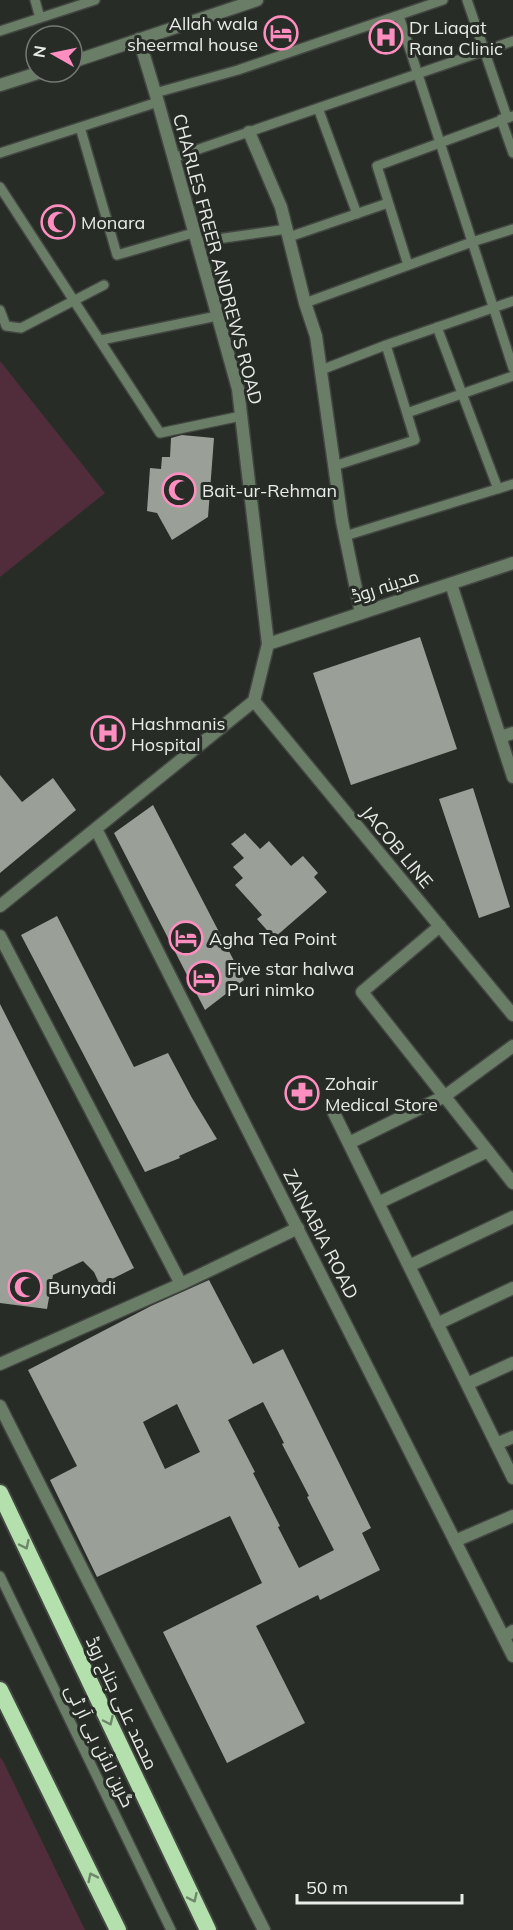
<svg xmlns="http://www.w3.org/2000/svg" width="513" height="1930" font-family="Mulish,Cairo,sans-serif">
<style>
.green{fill:#512d3c}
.building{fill:#9a9f98;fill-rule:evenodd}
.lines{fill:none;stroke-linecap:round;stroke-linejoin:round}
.service-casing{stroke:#434742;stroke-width:12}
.minor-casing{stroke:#434742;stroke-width:15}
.tertiary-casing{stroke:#434742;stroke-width:15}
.trunk-casing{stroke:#434742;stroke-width:20}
.service{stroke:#6a7d67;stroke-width:9}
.minor{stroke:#6a7d67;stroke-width:12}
.tertiary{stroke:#6a7d67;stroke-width:12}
.trunk{stroke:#b4e0ad;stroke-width:16}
.oneway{stroke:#6e866a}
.labels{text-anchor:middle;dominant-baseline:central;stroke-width:6;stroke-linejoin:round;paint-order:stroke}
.poi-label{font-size:18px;fill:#e8ebe7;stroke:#282c27;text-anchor:start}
.street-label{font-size:18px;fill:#e8ebe7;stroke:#282c27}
</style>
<rect width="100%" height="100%" fill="#282c27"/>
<path class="green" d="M0 361 105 493 0 577Z
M0 1757 3 1761 85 1930H0Z"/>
<path class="building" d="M182 435 214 438 208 517 172 540 157 513 147 511 150 468 161 469 162 457H170L171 438Z
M420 637 457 749 351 785 313 673Z
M0 775 22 802 53 778 76 810 0 873Z
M473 788 510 907 479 918 439 799Z
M153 805 244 980 205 1010 114 833Z
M245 833 260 849 269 841 291 866 303 856 318 873 314 877 327 892 274 938 257 919 262 915 235 885 243 878 233 867 244 858 231 844Z
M57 916 134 1067 168 1053 192 1098 217 1139 179 1156 180 1158 145 1172 21 935Z
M0 1004 134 1268 100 1285 94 1272 83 1261 53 1275 47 1309 0 1303Z
M209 1280 253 1364 283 1349 371 1528 362 1533 380 1570 320 1600 318 1595 256 1626 305 1723 227 1763 163 1632 262 1583 230 1516 97 1577 50 1480 77 1466 28 1370 151 1306ZM263 1402 284 1443 282 1444 309 1496 307 1497 334 1550 299 1568 278 1527 280 1526 253 1473 255 1472 228 1420ZM177 1404 200 1452 165 1469 143 1422Z"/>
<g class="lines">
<g class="service-casing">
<path id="service" d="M35 0 40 18
M467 0 507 117
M399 16 513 368
M0 31 95 0
M155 93 238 70 443 0
M318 108 357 214
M501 119 513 153
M80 127 117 255 193 233
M0 153 158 102
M173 158 513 41
M0 187 160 433 241 416
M289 237 388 203
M196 242 287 229
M408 265 377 166 513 116
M305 303 472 242 513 229
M0 310 6 326 21 328 104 285
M437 327 498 489
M101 340 217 316
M321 370 386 345 513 301
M407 413 513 376
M334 466 415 440 386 345
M345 536 513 484
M0 1576 171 1930"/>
</g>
<g class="minor-casing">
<path id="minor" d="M249 132 281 207 305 303 316 336 342 521 361 613
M451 584 513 777
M500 737 513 733
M440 926 362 992 513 1183
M0 936 181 1284
M331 1107 513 1478
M349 1143 445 1096 513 1046
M378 1203 488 1151
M409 1266 513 1217
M437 1324 513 1288
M0 1364 181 1284 298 1228
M467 1384 513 1363
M0 1406 264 1930
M496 1444 513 1437
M455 1541 513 1516
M504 1637 513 1631"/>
</g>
<g class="tertiary-casing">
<path id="tertiary" d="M72 62 257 0
M0 85 41 72
M268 644 513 563
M254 701 513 1015
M96 829 513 1656
M0 906 254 701 268 644 238 389 158 102 139 39"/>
</g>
<g class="trunk-casing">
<path id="trunk" d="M0 1493 208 1930
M0 1690 118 1930"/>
</g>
<use href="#service" class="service"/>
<use href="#minor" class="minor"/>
<use href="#tertiary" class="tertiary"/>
<use href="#trunk" class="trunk"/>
</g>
<defs><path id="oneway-chevron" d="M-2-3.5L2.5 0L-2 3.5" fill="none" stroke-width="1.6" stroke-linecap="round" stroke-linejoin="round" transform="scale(1.5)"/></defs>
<g class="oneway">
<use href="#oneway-chevron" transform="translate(25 1545) rotate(65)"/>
<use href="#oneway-chevron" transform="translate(109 1721) rotate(65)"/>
<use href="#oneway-chevron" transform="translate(92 1877) rotate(-116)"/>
<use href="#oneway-chevron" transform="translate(193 1898) rotate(65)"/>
</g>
<defs>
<g id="hotel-ring" transform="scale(1.725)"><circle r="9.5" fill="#282c27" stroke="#fd8ebf" stroke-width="1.5"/><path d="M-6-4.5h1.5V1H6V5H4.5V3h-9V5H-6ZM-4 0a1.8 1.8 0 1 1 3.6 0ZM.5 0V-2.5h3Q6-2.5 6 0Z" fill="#fd8ebf"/></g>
<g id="hospital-ring" transform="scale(1.725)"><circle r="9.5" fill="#282c27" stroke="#fd8ebf" stroke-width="1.5"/><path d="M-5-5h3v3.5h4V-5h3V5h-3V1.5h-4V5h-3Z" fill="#fd8ebf"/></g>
<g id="mosque-ring" transform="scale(1.725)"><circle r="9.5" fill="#282c27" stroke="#fd8ebf" stroke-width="1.5"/><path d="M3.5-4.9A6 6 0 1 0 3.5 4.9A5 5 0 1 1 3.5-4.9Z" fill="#fd8ebf"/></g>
<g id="pharmacy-ring" transform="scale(1.725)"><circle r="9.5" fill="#282c27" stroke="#fd8ebf" stroke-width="1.5"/><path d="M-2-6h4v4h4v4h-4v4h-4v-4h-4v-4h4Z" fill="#fd8ebf"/></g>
</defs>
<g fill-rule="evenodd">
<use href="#hotel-ring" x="281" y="33"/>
<use href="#hospital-ring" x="386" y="37"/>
<use href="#mosque-ring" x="58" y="222"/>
<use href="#mosque-ring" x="179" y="490"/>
<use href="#hospital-ring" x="108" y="733"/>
<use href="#hotel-ring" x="186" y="938"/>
<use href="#hotel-ring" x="204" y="978"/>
<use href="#pharmacy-ring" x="302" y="1093"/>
<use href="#mosque-ring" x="25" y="1287"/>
</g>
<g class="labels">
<g class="poi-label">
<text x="258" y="23" text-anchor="end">Allah wala<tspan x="258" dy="21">sheermal house</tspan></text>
<text x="409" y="27">Dr Liaqat<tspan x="409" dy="21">Rana Clinic</tspan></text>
<text x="81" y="222">Monara</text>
<text x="202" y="490">Bait-ur-Rehman</text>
<text x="131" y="723">Hashmanis<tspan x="131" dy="21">Hospital</tspan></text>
<text x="209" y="938">Agha Tea Point</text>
<text x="227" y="968">Five star halwa<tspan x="227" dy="21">Puri nimko</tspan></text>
<text x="325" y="1083">Zohair<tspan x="325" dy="21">Medical Store</tspan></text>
<text x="48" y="1287">Bunyadi</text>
</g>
<g class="street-label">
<text transform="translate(218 259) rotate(75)">CHARLES FREER ANDREWS ROAD</text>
<text transform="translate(385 586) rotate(-18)">مدینہ روڈ</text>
<text transform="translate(397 847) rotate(50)">JACOB LINE</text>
<text transform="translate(321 1234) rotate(63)">ZAINABIA ROAD</text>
<text transform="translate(122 1703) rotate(65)">محمد علی جناح روڈ</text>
<text transform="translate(100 1746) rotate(64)">گرین لائن بی آر ٹی</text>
</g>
</g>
<g transform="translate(54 54) rotate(279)"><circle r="28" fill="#282c27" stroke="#757874" stroke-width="1.5"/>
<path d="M0-4.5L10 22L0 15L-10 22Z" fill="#fd8ebf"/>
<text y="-9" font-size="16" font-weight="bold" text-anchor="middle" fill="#e8ebe7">N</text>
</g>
<path d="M297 1894v9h165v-9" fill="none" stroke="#e8ebe7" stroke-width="3"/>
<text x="306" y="1894" font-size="18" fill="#e8ebe7" stroke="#282c27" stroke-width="4.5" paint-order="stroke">50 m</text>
</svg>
